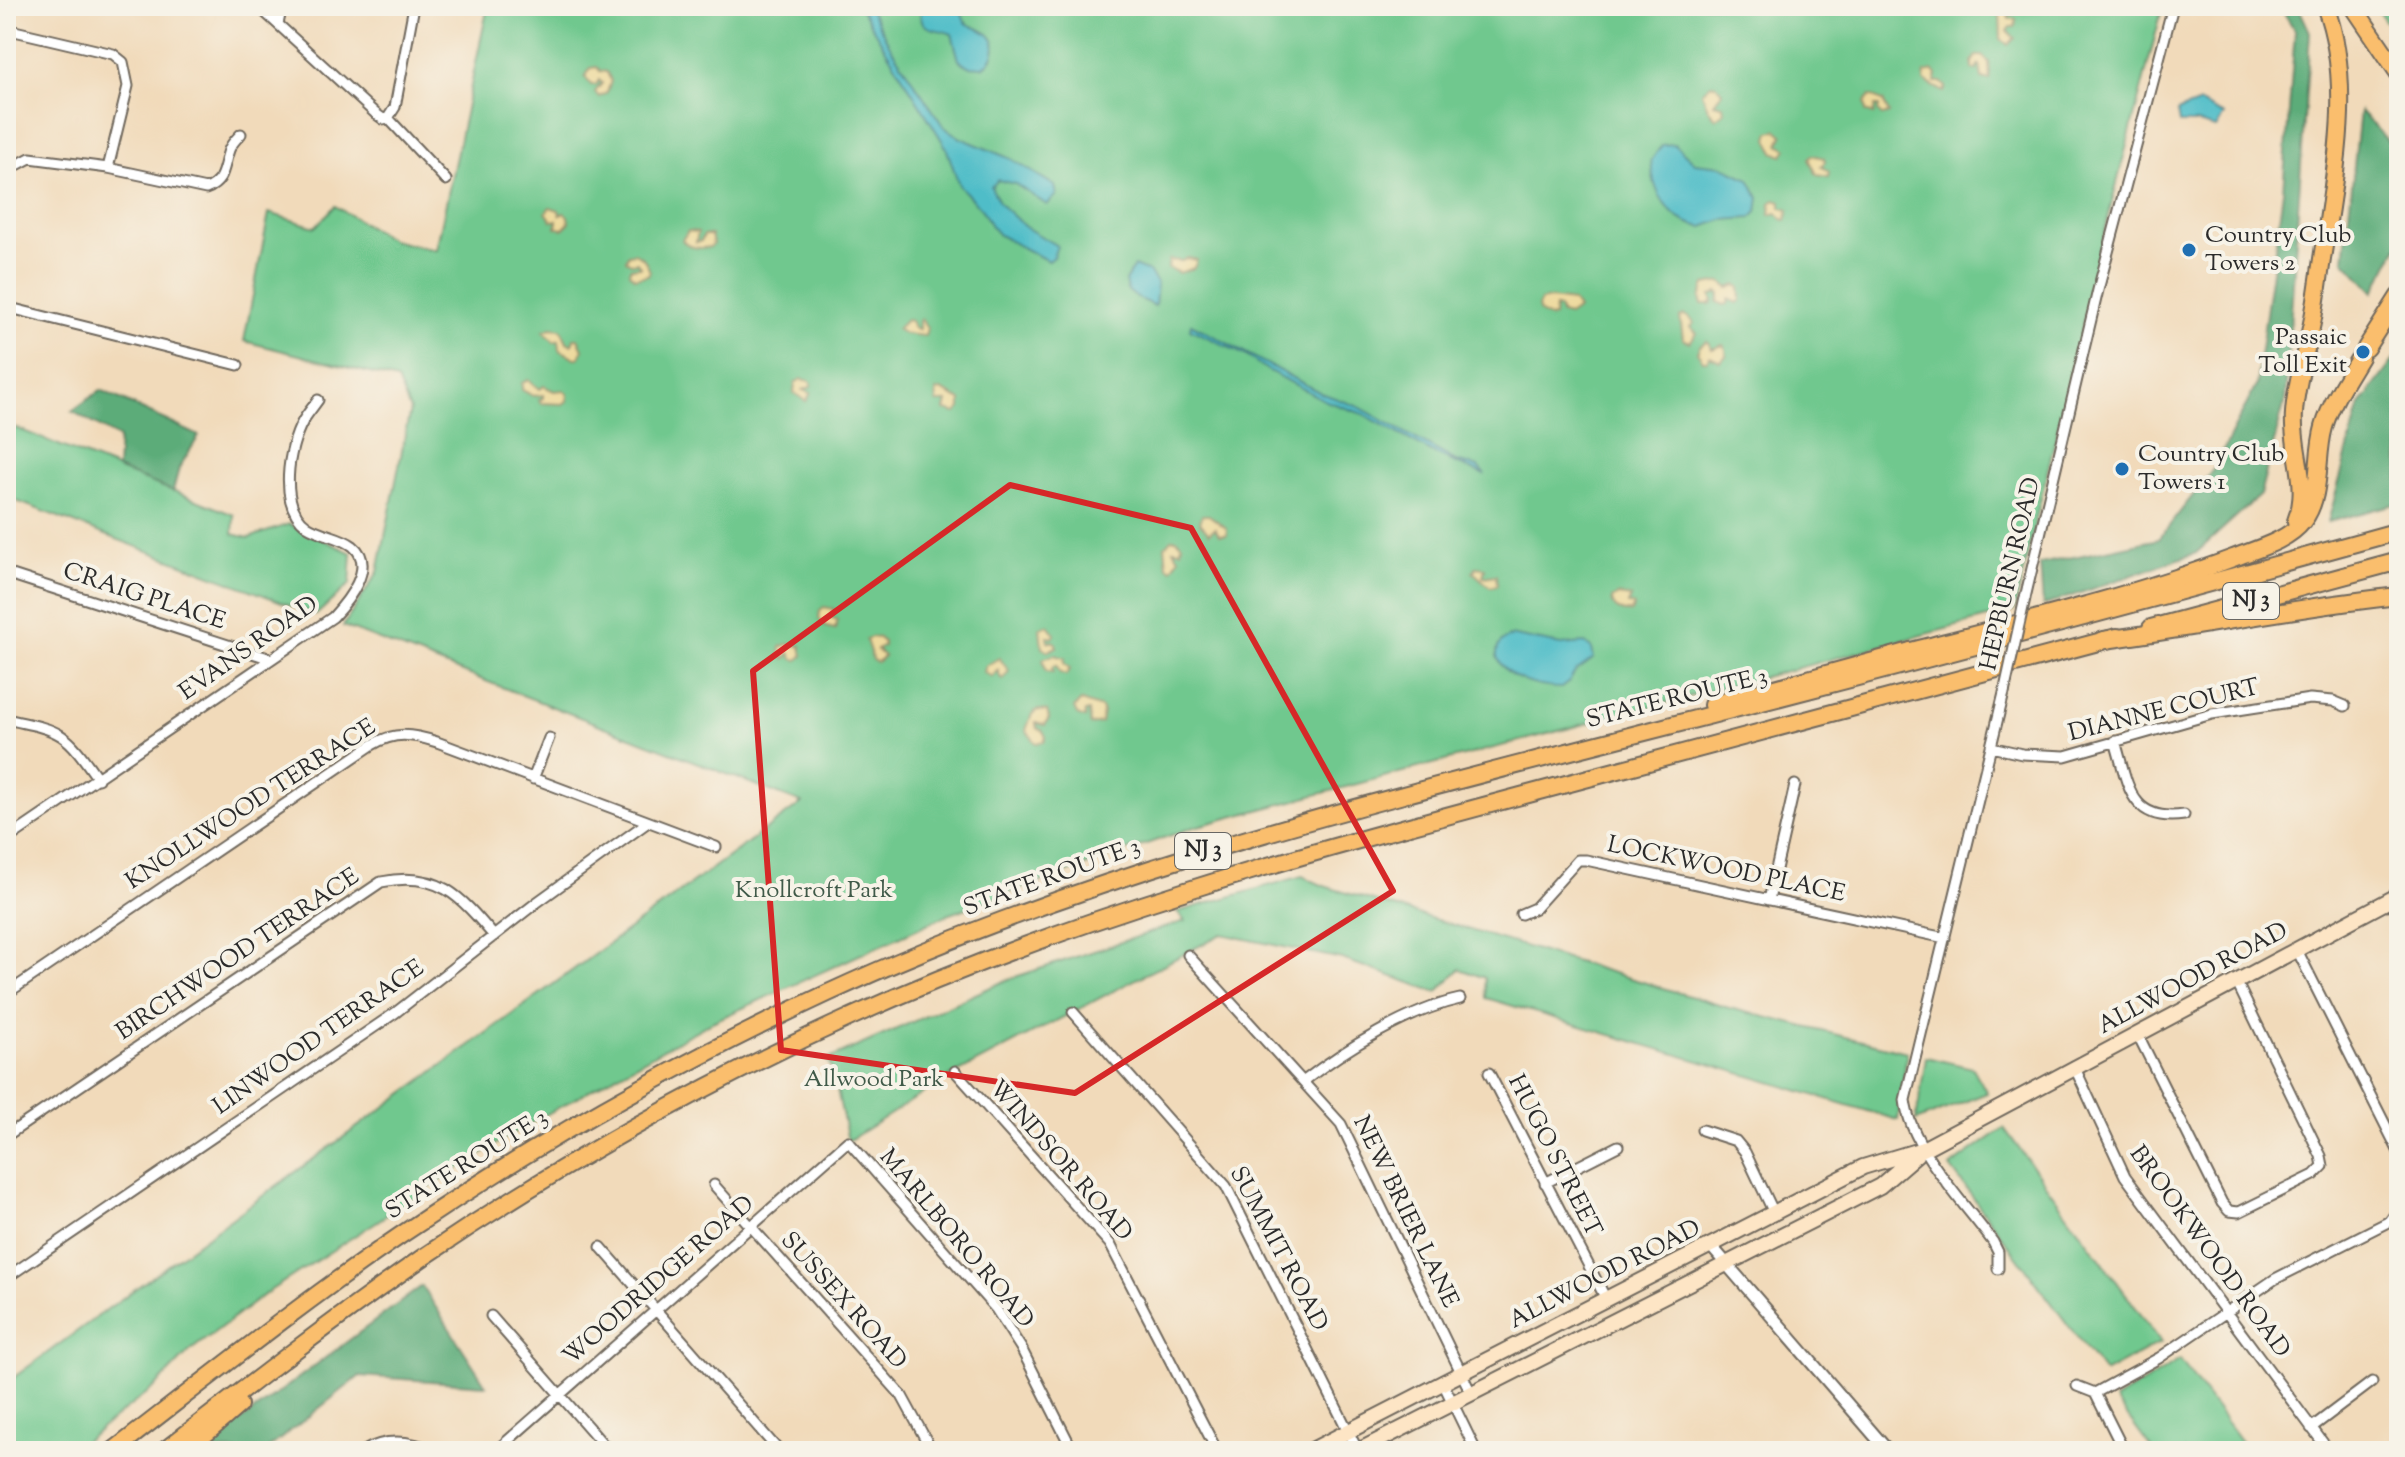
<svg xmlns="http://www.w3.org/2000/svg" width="2405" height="1457" font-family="'Sorts Mill Goudy',serif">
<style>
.green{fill:#70c88e;stroke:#4e7a5c;stroke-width:2}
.forest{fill:#5cac79;stroke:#446c52;stroke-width:2}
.sand{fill:#eeda9e;stroke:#8c8264;stroke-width:2}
.water{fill:#50bdc8;stroke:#3e747a;stroke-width:2}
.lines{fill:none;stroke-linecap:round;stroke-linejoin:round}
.minor-casing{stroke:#70685d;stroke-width:13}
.tertiary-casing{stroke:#70685d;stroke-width:15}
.secondary-casing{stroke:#70685d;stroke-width:18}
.trunk-casing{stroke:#70685d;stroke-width:20}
.motorway-casing{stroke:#70685d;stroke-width:20}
.minor{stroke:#fff;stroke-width:9}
.tertiary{stroke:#fff;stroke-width:11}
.secondary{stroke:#fde5c5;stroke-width:14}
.trunk{stroke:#fabe6d;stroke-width:16}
.motorway{stroke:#fabe6d;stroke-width:16}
.minor-bridge-casing{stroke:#70685d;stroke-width:13;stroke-linecap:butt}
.minor-bridge{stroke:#fff;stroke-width:9}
.marked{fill:none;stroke:#d62828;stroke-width:6;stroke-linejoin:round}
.poi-dot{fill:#1f6fb2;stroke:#f7f3e8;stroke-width:3}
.labels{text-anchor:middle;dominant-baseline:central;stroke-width:8;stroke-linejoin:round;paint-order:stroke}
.shield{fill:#f7f3e8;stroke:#686764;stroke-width:2}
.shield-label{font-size:22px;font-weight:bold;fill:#2b2b2b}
.poi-label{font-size:24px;fill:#2b2b2b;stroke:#f7f3e8;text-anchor:start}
.street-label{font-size:24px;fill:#2b2b2b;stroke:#f7f3e8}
.park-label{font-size:24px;fill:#405a49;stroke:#f7f3e8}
</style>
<rect width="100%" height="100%" fill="#f7f3e8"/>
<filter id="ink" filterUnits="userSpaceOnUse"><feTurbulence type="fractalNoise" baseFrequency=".0125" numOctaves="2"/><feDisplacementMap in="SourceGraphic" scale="16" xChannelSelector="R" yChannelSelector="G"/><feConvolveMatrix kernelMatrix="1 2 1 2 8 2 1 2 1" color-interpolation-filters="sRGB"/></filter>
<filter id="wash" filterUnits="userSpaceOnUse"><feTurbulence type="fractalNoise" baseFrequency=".006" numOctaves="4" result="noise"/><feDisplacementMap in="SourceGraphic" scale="32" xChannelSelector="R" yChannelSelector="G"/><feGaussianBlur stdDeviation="1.8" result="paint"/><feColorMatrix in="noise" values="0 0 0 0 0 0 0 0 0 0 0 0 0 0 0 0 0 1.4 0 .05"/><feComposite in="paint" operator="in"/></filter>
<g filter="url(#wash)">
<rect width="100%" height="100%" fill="#f1daba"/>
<path class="green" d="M488 6H2163L2111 206 2014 611 1194 827 947 915 712 1022 515 1132 268 1292 191 1350 156 1386 72 1451H6V1383L802 803 343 626 378 572 410 410 397 380 244 341 269 213 315 227 335 206 391 240 436 250Z
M2375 6H2399V41Z
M6 424 234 515 233 534 249 538 289 524 352 553 350 584 316 615 6 497Z
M1302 876 1324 886 1729 1008 1907 1052 1898 1120 1486 998 1485 978 1460 969 1437 992 1342 959 1222 934 949 1077 848 1141 833 1071 827 1060 1009 979 1185 921 1177 912Z
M1926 1057 1973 1068 1987 1093 1916 1121Z
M2004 1128 2161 1342 2104 1373 1950 1167Z
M2180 1360 2248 1451H2153L2115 1400Z"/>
<path class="forest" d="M2280 6H2298L2310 32 2285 401 2260 495 2196 553 2043 606 2040 564 2159 539 2215 467 2256 386 2283 191 2295 31Z
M2360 111 2399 153V244L2374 292 2344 260Z
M2399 353V503L2328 522 2360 405Z
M101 390 199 436 179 468 173 491 117 469 119 438 72 411Z
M422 1286 486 1385 360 1376 265 1451H200Z"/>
<path class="sand" d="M2003 9H2010L2013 14 2008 15 2009 19H2016L2015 27H2010L2007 31 2015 38 2008 45 2001 39 2000 13Z
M1976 56H1982L1989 62 1990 79H1982L1980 65H1978L1977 70 1972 69V62Z
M597 67 600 71 607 72 611 81 607 93 599 97 595 92 602 83 599 80 596 85H591L585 77 591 68Z
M1934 71 1937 75 1935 82H1941L1946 87 1944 92 1924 81 1925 73Z
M1711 84 1717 85 1722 92 1714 103 1723 105 1724 112 1716 118 1708 109 1702 92Z
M1870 96 1883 101 1889 114 1882 116 1878 111 1879 106H1875L1873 115 1866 112 1865 103Z
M1777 130 1783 135 1779 144 1787 149 1782 156 1774 152 1768 139 1770 132Z
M1812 155 1824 158 1825 162 1821 166 1829 172 1828 177 1817 175 1809 159Z
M1775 200 1781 202V208L1789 210 1786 220 1782 219 1777 213 1770 215 1771 203Z
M550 207 559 210 560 215 564 213 568 216 569 223 563 229 556 228 557 220 552 221 546 212Z
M688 231 698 232 696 242 701 241 704 235H711L713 244 710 247C700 249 688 248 682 240Z
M635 253 644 259 650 271 648 275 635 278 629 273 630 268 640 267 637 262 631 263 626 260 628 254Z
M1188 258 1197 260 1194 268 1179 273 1168 268 1169 260 1182 261Z
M1721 282 1729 288 1736 285 1740 287 1741 300 1737 303 1729 299 1728 304 1724 305 1718 302 1720 294 1718 292 1711 296 1713 301 1710 304H1702L1700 298 1705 285Z
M1550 299 1573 302 1578 309 1568 316 1561 314 1559 308 1555 307 1554 317 1549 318 1540 313 1538 307 1541 301Z
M1684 315 1689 317 1694 323 1690 327 1697 333 1690 342 1683 339 1680 317Z
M921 319 927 328 925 336 905 334 897 329 906 320 911 321 914 328 919 329V321Z
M551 328 561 329 567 342 572 345 574 338H578L583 349 579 358H575L560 350 559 340 554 342 544 331Z
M1707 341 1712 349 1723 345 1726 349V356L1720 361 1710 356 1707 360H1703L1697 352 1700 346Z
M801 379 810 381 811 384V387L803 390 811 393 806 401 794 393 795 383Z
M528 380 540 389 544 386 554 391 564 390 568 395 567 401 563 404 541 403 539 400 543 398V395L533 396 522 390V383Z
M941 390 961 400V408L956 413 945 410 947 402H937L936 391Z
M1202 515H1209C1213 518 1223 525 1227 529L1226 535H1219L1215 528 1209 533 1200 523Z
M1171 539H1177L1182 544 1181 550 1174 549 1179 558 1172 569 1167 566 1165 546Z
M1476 567 1485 568 1483 577 1496 575 1497 585 1490 587 1473 572Z
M1618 595 1631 597 1628 604 1634 606 1631 612C1623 613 1612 610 1612 599Z
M824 607 834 609 830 617 838 620 835 629 826 627 819 619 820 610Z
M1048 625 1055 634 1054 637 1047 636 1048 641 1055 642 1057 647 1048 651 1042 647 1040 628Z
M871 637 879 638 883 642V646L877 650 884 656 877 662 873 661 866 640Z
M788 644 801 646 803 656 798 660 793 659 790 653 785 659 780 655 781 647Z
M1054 655 1065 658 1064 663 1070 669 1066 675 1060 673 1056 665 1052 667 1053 672 1046 671 1043 659Z
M999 658 1009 671 1003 679 1000 677 998 670 992 677 984 672 986 666Z
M1081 701 1101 708 1103 712 1101 723 1090 725 1089 711 1085 712V718L1077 715 1074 708Z
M1037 710 1047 711 1049 718 1045 725 1036 723 1037 728 1043 731 1046 737 1044 742 1036 743 1026 730 1032 714Z"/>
<path class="water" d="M859 6H868L893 51 944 127 961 138 1011 159 1055 186 1057 195 1047 205 1015 184 998 180 991 187 1000 204 1025 227 1057 246 1053 257 1048 261 999 235 991 226 982 210 959 185 946 147Z
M921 6H959L965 22C972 28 981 28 988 34 1000 45 994 60 983 67L969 66 959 60 952 34C934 26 918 34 921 6Z
M2200 103 2224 115 2216 128 2198 123H2179L2177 112Z
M1674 144 1695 163 1722 166 1749 179 1759 198 1757 212 1751 218 1722 220 1703 227C1668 221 1653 194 1651 161L1662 145Z
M1134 266 1149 272 1157 283 1155 306 1137 298 1127 290 1125 281Z
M1191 324 1321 393 1359 407 1456 461 1478 467 1485 475 1435 454 1363 414 1326 401 1269 371 1245 355 1190 329Z
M1515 636 1561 645 1585 643 1592 649 1594 658 1575 672 1569 682 1561 688C1538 688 1507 680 1497 657 1496 645 1503 637 1515 636Z"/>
</g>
<g filter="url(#ink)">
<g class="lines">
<g class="minor-casing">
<path id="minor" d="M258 6 376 114 383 119 388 118 446 180
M278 24 282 6
M6 29 113 54 123 62 128 86 108 168
M388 118 395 107 414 6
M17 165 30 158 108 168 206 189C225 182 223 167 229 150 231 144 236 139 241 134
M6 307 238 365
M6 573 271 659
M2025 598 2098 290 2173 6
M6 719C63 731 65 731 98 779
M2115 741C2128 783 2129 823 2184 815
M1991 747 2022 754 2065 756 2212 714 2310 699 2333 701 2345 706
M533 779 549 738
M6 840 333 617C347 602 377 566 353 546 340 536 321 535 307 526 278 505 288 448 303 421 307 414 313 407 318 400
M1769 900 1795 785
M1521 914 1535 908 1578 860H1586L1945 938
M2297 950 2399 1152
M1188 955 1341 1124 1471 1393
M6 994 372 745C395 731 412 734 437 742L716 847
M1073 1012 1226 1186 1358 1451
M2137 1033 2222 1203 2229 1211 2239 1212 2314 1175 2323 1166 2321 1156 2236 981
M2074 1066 2125 1176 2329 1451
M955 1071 1110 1244 1217 1451
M1489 1073 1606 1299
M1304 1081C1345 1049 1409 1010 1460 999
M1702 1130 1736 1141 1745 1152 1774 1213
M6 1136 381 882C438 870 460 896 494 936
M1545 1183 1618 1146
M714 1185 902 1396 932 1451
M601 1247 779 1451
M1998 1269V1252L1993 1242C1965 1204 1910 1147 1905 1100L2004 693
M6 1278 395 1013 536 903 648 822
M491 1316 609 1451
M1443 1383 1476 1451
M2077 1386 2095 1393 2159 1358 2275 1279 2390 1221 2399 1209
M2095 1393 2124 1451
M2311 1428 2372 1382
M364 1451C387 1437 412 1441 435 1451
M496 1451 848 1141 996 1309 1021 1348 1073 1451"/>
</g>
<g class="tertiary-casing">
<path id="tertiary" d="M1711 1246 1888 1451"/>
</g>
<g class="secondary-casing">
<path id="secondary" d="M1310 1451 1863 1167 1923 1149 2399 895
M1358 1451 1880 1186 1917 1154"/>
</g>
<g class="trunk-casing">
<path id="trunk" d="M2151 628 2399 561
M1712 705 1911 651
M113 1451C209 1377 304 1301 404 1233 538 1142 680 1062 828 993 1087 873 1362 805 1637 734 1892 669 2146 601 2399 531
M164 1451C249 1385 334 1319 422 1258 558 1166 703 1084 853 1016 1076 915 1300 855 1536 792 1730 741 1923 688 2117 637
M186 1451 239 1405"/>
</g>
<g class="motorway-casing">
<path id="motorway" d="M2353 6 2399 74
M2366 348 2399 296
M2296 521C2311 486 2291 450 2294 413 2296 381 2307 350 2313 318 2318 290 2321 262 2326 234 2337 161 2352 77 2325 6
M2104 640C2203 627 2300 606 2399 596
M1911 651C2019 623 2129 597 2233 558 2256 549 2288 541 2303 521 2323 495 2315 458 2324 427 2331 402 2347 379 2360 357"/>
</g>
<use href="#minor" class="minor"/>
<use href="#tertiary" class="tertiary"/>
<use href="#secondary" class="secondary"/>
<use href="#trunk" class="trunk"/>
<use href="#motorway" class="motorway"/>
<g class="minor-bridge-casing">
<path id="minor-bridge" d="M2004 693 2025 598"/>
</g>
<use href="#minor-bridge" class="minor-bridge"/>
</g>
</g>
<path class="marked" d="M1010 485 1191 528 1393 891 1075 1093 781 1050 753 671Z"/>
<g class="poi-dot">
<circle cx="2189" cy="250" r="8"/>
<circle cx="2363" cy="352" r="8"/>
<circle cx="2122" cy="469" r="8"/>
</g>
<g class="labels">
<g class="shield">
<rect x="2223" y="583" width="56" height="36" rx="6"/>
<rect x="1175" y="833" width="56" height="36" rx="6"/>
</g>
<g class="shield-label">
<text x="2251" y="601">NJ 3</text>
<text x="1203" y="851">NJ 3</text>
</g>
<g class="poi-label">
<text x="2205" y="236">Country Club<tspan x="2205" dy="28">Towers 2</tspan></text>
<text x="2347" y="338" text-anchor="end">Passaic<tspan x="2347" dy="28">Toll Exit</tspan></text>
<text x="2138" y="455">Country Club<tspan x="2138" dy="28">Towers 1</tspan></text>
</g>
<g class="street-label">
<text transform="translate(2011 574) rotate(-77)">HEPBURN ROAD</text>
<text transform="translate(144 597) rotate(18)">CRAIG PLACE</text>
<text transform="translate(249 649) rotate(-35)">EVANS ROAD</text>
<text transform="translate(1677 699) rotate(-14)">STATE ROUTE 3</text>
<text transform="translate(2164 711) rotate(-14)">DIANNE COURT</text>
<text transform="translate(251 805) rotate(-33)">KNOLLWOOD TERRACE</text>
<text transform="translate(1726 870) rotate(12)">LOCKWOOD PLACE</text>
<text transform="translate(1052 878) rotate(-20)">STATE ROUTE 3</text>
<text transform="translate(238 955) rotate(-34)">BIRCHWOOD TERRACE</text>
<text transform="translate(2193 979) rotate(-28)">ALLWOOD ROAD</text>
<text transform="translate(319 1038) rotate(-35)">LINWOOD TERRACE</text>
<text transform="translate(1554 1156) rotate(63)">HUGO STREET</text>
<text transform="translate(1060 1161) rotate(49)">WINDSOR ROAD</text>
<text transform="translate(467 1165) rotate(-32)">STATE ROUTE 3</text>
<text transform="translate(1405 1212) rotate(64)">NEW BRIER LANE</text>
<text transform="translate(956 1239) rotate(50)">MARLBORO ROAD</text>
<text transform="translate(1278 1249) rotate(62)">SUMMIT ROAD</text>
<text transform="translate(2209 1252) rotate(54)">BROOKWOOD ROAD</text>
<text transform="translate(1605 1275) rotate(-27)">ALLWOOD ROAD</text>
<text transform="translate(659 1281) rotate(-41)">WOODRIDGE ROAD</text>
<text transform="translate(843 1301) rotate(48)">SUSSEX ROAD</text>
</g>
<g class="park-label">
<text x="814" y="891">Knollcroft Park</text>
<text x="874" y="1080">Allwood Park</text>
</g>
</g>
<rect width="2405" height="1457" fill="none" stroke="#f7f3e8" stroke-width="32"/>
</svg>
